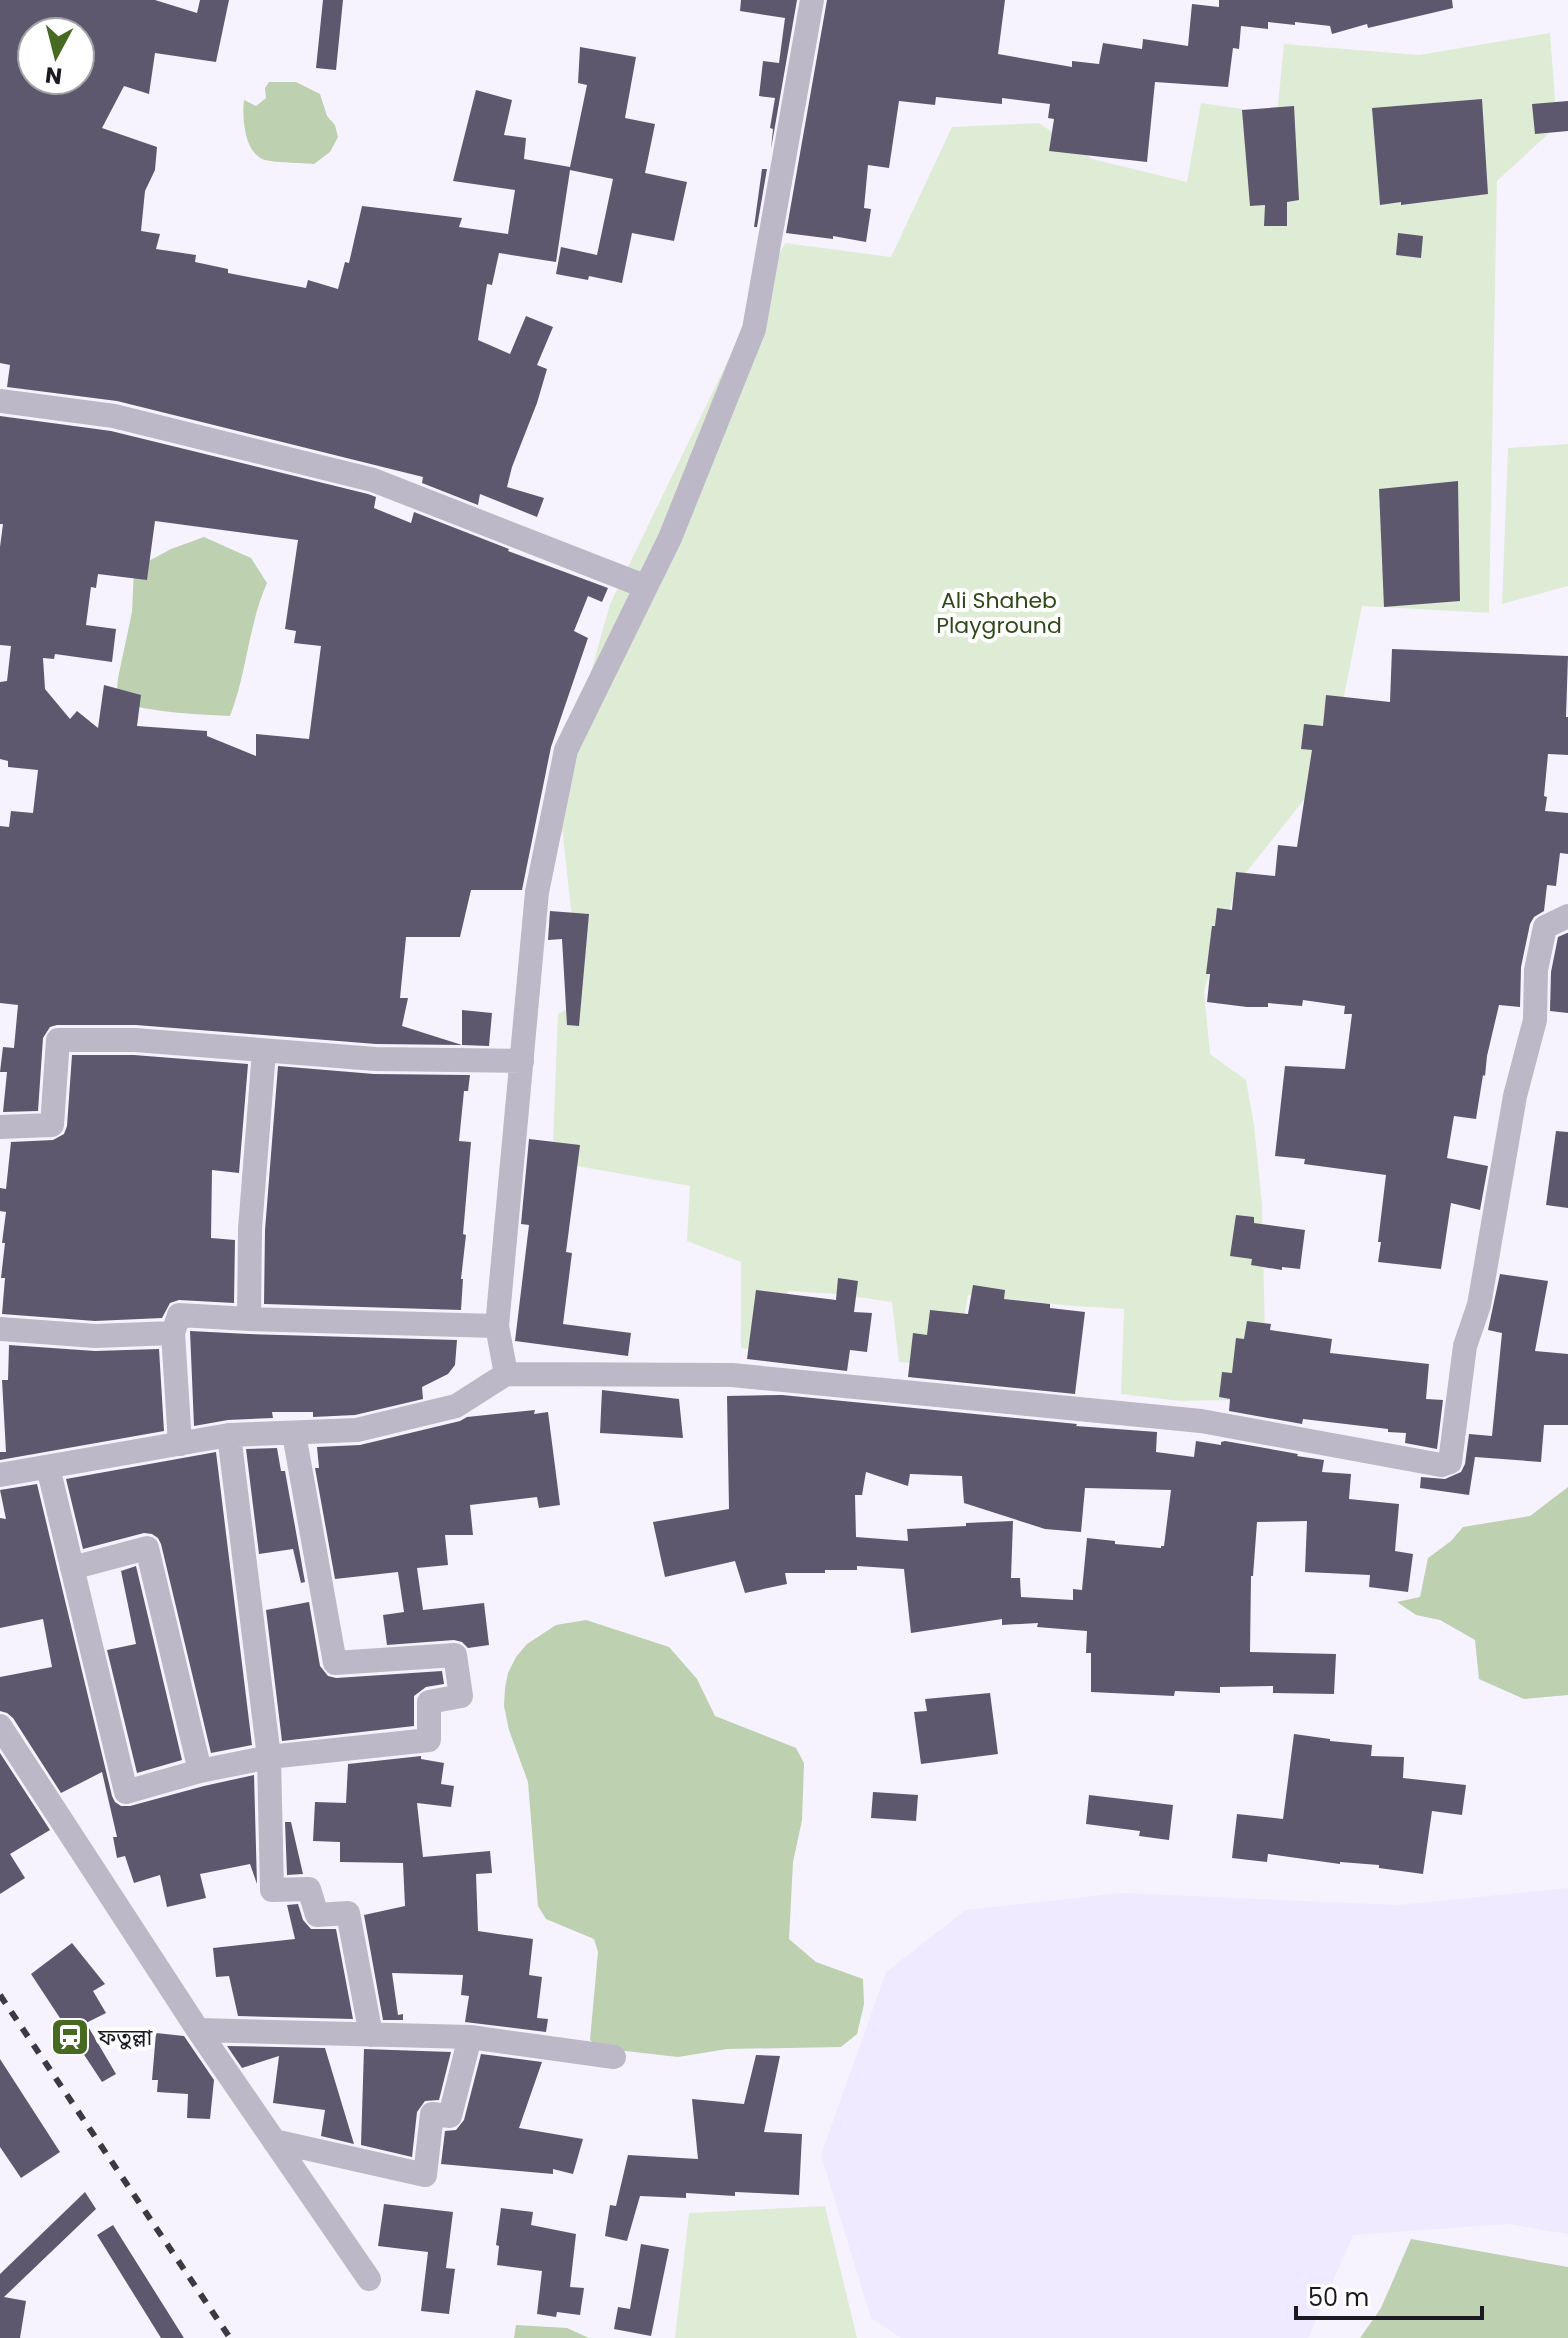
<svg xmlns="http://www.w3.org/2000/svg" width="1568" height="2338" font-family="Poppins,'Noto Sans Bengali',sans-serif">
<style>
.built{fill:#efeaff}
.green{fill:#dfecd5}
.water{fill:#bdd0af}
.building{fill:#5e586f;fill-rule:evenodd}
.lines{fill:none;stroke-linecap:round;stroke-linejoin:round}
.minor{stroke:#bcb8c7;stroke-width:24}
.rail{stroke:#3c3943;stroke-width:6;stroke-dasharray:10 10;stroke-linecap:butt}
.labels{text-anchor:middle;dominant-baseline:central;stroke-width:8;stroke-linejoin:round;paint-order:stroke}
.park-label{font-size:22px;fill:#314919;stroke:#fff}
.poi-label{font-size:22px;fill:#1c1923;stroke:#fff;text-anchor:start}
</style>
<rect width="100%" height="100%" fill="#f6f3fe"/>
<path class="built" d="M1568 1888V2234L1508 2224 1353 2235 1308 2338H901L871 2318 821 2155 886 1972 966 1910 1122 1893 1398 1905Z"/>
<path class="green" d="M1550 33 1557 126 1497 181 1489 613 1362 606 1330 767 1237 884 1204 991 1210 1054 1246 1080 1254 1125 1262 1205 1265 1335 1233 1400 1180 1401 1121 1394 1124 1309 1074 1306 968 1295 955 1367 899 1362 892 1302 837 1294 788 1291 782 1353 741 1348V1262L687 1241 690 1186 577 1166 553 1142 558 1014 581 1001 558 790 610 604 785 243 891 257 952 127 1039 123 1092 159 1187 182 1201 103 1277 114 1284 44 1419 55Z
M1568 444V586L1502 604 1508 448Z
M825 2206 857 2338H675L689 2213Z"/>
<path class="water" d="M269 82H296L320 94 327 116 335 125 338 137 330 152 314 164C302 163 271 163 262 159 244 150 242 117 244 100L256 106 266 98 265 88Z
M204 537 251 558 267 583C248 626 247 673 230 716 191 714 154 713 116 701L118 678 132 612 134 569 171 549Z
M1568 1487V1695L1524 1699 1479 1679 1475 1640 1440 1620 1416 1615 1397 1602 1420 1597 1428 1558 1451 1541 1463 1527 1530 1516Z
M586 1620 669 1647 697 1679 715 1716 796 1748 804 1763 802 1820 793 1862 789 1939 816 1962 863 1979 864 2004 857 2034 841 2047 727 2049 678 2057 617 2050 596 2045 590 2040 598 1952 594 1939 546 1919 538 1906 528 1782 509 1730 504 1706 505 1688 508 1673 516 1657 527 1644 556 1625Z
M1411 2239 1568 2267V2338H1360L1381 2308Z
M516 2325 567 2328 589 2338H514Z"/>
<path class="building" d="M0 0H155L197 13 200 0H229L216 62 155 53 149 94 124 86 102 128 157 147 155 170 145 191 141 231 160 234 156 249 196 255 195 262 228 269V273L306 288 308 280 338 289 345 262 349 263 362 206 462 218 459 227 508 234 515 190 453 181 476 90 512 100 504 135 526 138 524 159 570 167 587 85 578 83 580 47 636 57 625 118 655 124 645 173 687 182 674 241 632 233 622 283 589 276 588 280 556 274 561 247 597 255 613 179 570 170 556 262 499 253 492 285 487 284 478 340 510 354 526 316 553 327 537 365 547 369 537 403 512 467 507 487 544 498 537 517 480 494 478 505 422 483 423 477 117 401 7 387 10 365 0 363ZM32 32H80V80H32Z
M323 0H343L336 70 316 68Z
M741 0H797L771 149 773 129 770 128 775 98 759 96 763 61 779 63 785 18 740 11Z
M827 0H1005L998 54 1072 67V61L1099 64 1103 43 1142 49 1143 39 1188 46 1192 4 1219 7V0H1452L1453 8 1368 28 1367 24 1332 34 1330 26 1295 22V25L1268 22V29L1241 26 1239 49 1233 48 1228 87 1155 82 1147 162 1049 151 1054 119 1048 118 1050 104 1002 98V104L936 97 935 105 899 101 889 168 868 165 864 208 871 209 866 242 833 236V239L786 233Z
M1482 99 1488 194 1401 205V202L1380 205 1372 108Z
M1568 101V131L1535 134 1532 104Z
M1294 106 1299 200 1287 202V226H1264L1265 205 1250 206 1242 110Z
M762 169H767L757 227H754Z
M1398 233 1423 236 1421 258 1396 255Z
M0 416 111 431 368 494 376 497 374 508 411 523 414 512 509 549 508 551 608 588 602 602 588 596 574 631 588 638 551 747 522 890H471L460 937H406L400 998H408L402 1026 462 1045 376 1044 136 1025H57L50 1027 43 1038 38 1111 3 1112 7 1072H0L3 1047 14 1048 18 1005 0 1003V826L9 827 11 811 33 813 38 770 8 767V761L0 759V682L7 681 11 646 0 645V547L3 524H0ZM155 521 298 540 285 629 296 631 294 643 321 646 309 739 256 734V756L207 736V731L137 726 141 695 104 685 98 728 77 711 70 719 45 689 43 658 54 659 55 654 112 662 116 629 86 625 91 587 96 588 98 574 147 580Z
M1458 481 1460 601 1384 607 1379 489Z
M1392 649 1568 656 1566 717H1568V755L1548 754 1544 796 1547 797 1545 811 1568 813V854L1560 853 1556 886 1547 885 1544 911 1534 917 1530 924 1521 967 1520 1007 1499 1005 1487 1056 1485 1076 1483 1075 1476 1119 1454 1116 1447 1158 1488 1166 1480 1210 1451 1203 1441 1269 1378 1262 1381 1242H1378L1386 1175 1304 1164 1305 1159 1275 1156 1285 1066 1345 1069 1352 1014H1344L1345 1006 1303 1000 1302 1006 1268 1003V1007H1247L1207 1002 1210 974H1206L1212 926H1215L1217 908 1232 910 1236 872 1275 876 1278 845 1297 847 1312 750 1301 749 1304 724 1323 726 1326 695 1390 702Z
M550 911 589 914 579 1026 567 1025 562 939 548 940Z
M1567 933H1568V1013L1550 1011 1551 972 1558 937Z
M462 1010 492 1013 489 1046 462 1045Z
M72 1055H134L248 1064 239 1173 212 1170 211 1238 235 1240 234 1303 179 1300 170 1303 162 1318 95 1321 2 1314 5 1278H1L5 1243H2L6 1212 0 1211V1188L6 1189 11 1142 53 1140 64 1134 67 1126Z
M278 1066 374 1074 470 1075 468 1091H464L459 1141 471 1142 463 1234 466 1235 461 1279H463L461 1310 264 1304 265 1230Z
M1556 1131 1568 1132V1208L1546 1205Z
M529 1139 580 1145 566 1252 572 1253 563 1324 631 1333 628 1356 515 1341 529 1225 521 1224Z
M1236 1215 1254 1217V1223L1305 1230 1300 1269 1282 1267V1270L1251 1265 1252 1259 1230 1256Z
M1500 1274 1548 1281 1535 1351 1568 1354V1425H1544L1541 1462 1475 1457 1469 1495 1420 1488 1421 1477 1445 1479 1461 1472 1465 1464 1469 1434 1492 1436 1502 1333 1488 1330Z
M838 1278 858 1281 854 1312 872 1313 867 1352 850 1350 847 1371 747 1359 756 1290 836 1300Z
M973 1285 1005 1290 1004 1299 1050 1304V1308L1085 1312 1075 1394 908 1377 913 1333 927 1335 930 1310 968 1314Z
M1247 1321 1271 1324 1270 1330 1332 1339 1330 1353 1429 1364 1426 1399 1443 1400 1437 1449 1405 1443 1406 1433 1388 1432V1429L1303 1419 1302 1424 1229 1411 1230 1399 1219 1397 1222 1372 1232 1373 1236 1338 1244 1339Z
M190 1331 249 1334 457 1340 455 1365 448 1374 422 1387 423 1399 355 1415 313 1417V1412H272L273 1418 228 1420 194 1426Z
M9 1345 95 1351 159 1349 164 1431 0 1460V1452H6L2 1380H8Z
M602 1390 679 1399 683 1438 600 1433Z
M782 1395 1077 1424 1076 1426 1157 1432 1156 1452 1194 1457 1196 1441 1221 1445V1442L1225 1441 1298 1454 1297 1456 1324 1460 1322 1472 1351 1474 1349 1499 1399 1504 1395 1551 1413 1554 1408 1592 1369 1587 1370 1575 1305 1572 1307 1521 1257 1522 1253 1576H1251L1250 1652 1336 1654 1334 1694 1273 1693V1686L1220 1687V1693L1175 1691 1174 1696 1091 1692V1653H1086L1087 1631 1037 1627 1038 1623 1002 1625V1619L911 1633 904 1569 857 1566V1570H825V1573H785L787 1584 745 1593 735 1561 665 1577 653 1522 729 1509 727 1396ZM866 1472 908 1486 910 1474 962 1476 964 1503 1045 1529 1081 1532 1085 1488 1171 1490 1164 1546H1161V1548L1115 1544V1541L1087 1538 1082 1590 1073 1589V1600L1021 1597 1020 1578H1011L1013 1521 966 1523V1526L907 1529 908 1541 856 1537 855 1495H862Z
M535 1410 534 1414 548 1412 560 1505 539 1508 537 1497 470 1505 473 1535H445L448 1565 417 1568 423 1610 484 1603 489 1645 468 1648 462 1642 454 1640 387 1645 383 1615 404 1612 398 1572 335 1579 315 1468H319L317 1447 360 1445 460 1421 467 1417Z
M277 1448 281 1471H285L305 1582 301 1583 293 1549 259 1554 246 1449Z
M216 1452 252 1745 211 1753 161 1544 158 1538 152 1534 144 1533 83 1549 66 1479Z
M37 1484 112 1796 115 1802 121 1806H130L204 1786 254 1775 257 1884 250 1864 200 1874 206 1898 167 1907 160 1875 134 1883 125 1856 117 1858 113 1837H117L102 1772 61 1793 13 1718 7 1713 0 1711V1677L52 1667 43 1619 0 1628V1518L6 1519 0 1490Z
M136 1566 182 1760 137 1773 107 1650 136 1644 121 1571Z
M309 1602 320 1666 328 1676 336 1678 442 1671 444 1684 426 1687 414 1696V1726L282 1741 266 1610Z
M990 1693 998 1754 921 1764 914 1712 927 1711 925 1699Z
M1294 1734 1330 1739V1741L1372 1745 1371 1756 1404 1757 1403 1778 1466 1785 1462 1815 1432 1811 1423 1874 1379 1868V1865L1340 1862V1864L1268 1854 1267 1862 1232 1858 1237 1814 1283 1819Z
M0 1753 50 1830 10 1854 25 1878 0 1894Z
M421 1756V1759L444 1763 441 1784 454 1786 451 1807 417 1803 423 1857 490 1851 492 1873 476 1874 478 1931 533 1939 529 1975 542 1977 537 2018 548 2019 546 2032 465 2022 469 1996 461 1995 463 1975 392 1973 398 2015 403 2014V2020H383L364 1915 405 1906 403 1863 340 1862V1842L313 1841 315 1802 346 1803 348 1764Z
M873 1792 918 1795 916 1821 871 1818Z
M1089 1795 1173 1805 1169 1840 1139 1836 1140 1831 1086 1824Z
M285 1822H291L303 1874 287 1875Z
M298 1904 303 1920 311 1929H336L353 2019 238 2016 229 1976 216 1977 213 1948 295 1939 287 1905Z
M72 1943 105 1984 93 1991 106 2013 86 2023 116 2074 102 2082 31 1974Z
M156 2033 184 2036 214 2080 210 2119 187 2118 188 2094 157 2092 158 2080H152Z
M227 2046 325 2048 354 2144 321 2136 325 2110 273 2103 279 2056 242 2068Z
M364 2049 451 2052 439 2100 425 2101 417 2112 412 2157 361 2145Z
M481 2054 542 2062 519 2128 583 2139 573 2174 553 2169V2174L441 2164 445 2131 456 2130 464 2120Z
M756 2055 780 2056 764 2132 802 2134 799 2195 735 2192V2196L686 2193V2198L640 2196 627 2241 605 2236 610 2205 616 2206 628 2155 698 2159 692 2099 744 2104Z
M0 2059 60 2152 21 2178 0 2147Z
M85 2192 96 2209 4 2297 26 2301 20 2338H0V2274Z
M384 2204 453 2212 446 2268 455 2269 449 2314 421 2311 428 2252 378 2246Z
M501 2208 533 2212 531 2225 576 2234 570 2287 584 2288 580 2315 557 2312 556 2317 537 2314 542 2271 497 2265 499 2246 496 2245Z
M113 2225 184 2338H161L97 2235Z
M641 2244 669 2249 651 2336 614 2329 618 2307 630 2309Z"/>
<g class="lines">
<path class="minor" d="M0 401 114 416 373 480 644 586
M264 1051 250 1229 249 1319 497 1326
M0 1127 52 1125 58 1040H135L375 1059 522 1061
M0 1329 95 1336 173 1333 179 1315 249 1319
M173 1333 180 1444
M506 1374 497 1326 537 892 566 750 670 538 754 329 812 0
M229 1435 269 1757 272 1890 309 1889 317 1915 348 1913 371 2035
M48 1467 126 1792 200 1771 269 1757 429 1740V1702L461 1696 455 1655 335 1663 294 1434
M0 1475 229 1435 357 1430 456 1406 506 1374 732 1375 1201 1421 1441 1465 1450 1462 1465 1346 1479 1305 1515 1096 1535 1020 1536 970 1545 927 1568 916
M72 1568 147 1548 200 1771
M0 1726 198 2030 470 2037 614 2057
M198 2030 369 2279
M274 2141 425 2175 432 2114 450 2116 470 2037"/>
<path class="rail" d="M0 1995 230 2338"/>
</g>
<defs>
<g id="station-square" transform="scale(2)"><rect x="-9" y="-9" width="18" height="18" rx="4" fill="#476a23" stroke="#fff"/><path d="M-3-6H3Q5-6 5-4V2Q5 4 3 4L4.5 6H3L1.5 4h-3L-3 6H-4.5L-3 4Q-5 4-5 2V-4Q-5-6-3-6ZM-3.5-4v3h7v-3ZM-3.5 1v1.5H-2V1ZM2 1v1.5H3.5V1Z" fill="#fff"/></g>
</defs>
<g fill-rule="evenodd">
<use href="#station-square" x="70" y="2037"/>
</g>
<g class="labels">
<g class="park-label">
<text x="999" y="600">Ali Shaheb<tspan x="999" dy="25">Playground</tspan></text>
</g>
<g class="poi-label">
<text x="98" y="2037">ফতুল্লা</text>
</g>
</g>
<g transform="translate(56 56) rotate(187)"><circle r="38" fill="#ffffff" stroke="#a4a3a7" stroke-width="2"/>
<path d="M0-6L14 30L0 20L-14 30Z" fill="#476a23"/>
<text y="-12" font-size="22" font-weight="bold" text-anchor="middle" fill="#1c1923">N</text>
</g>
<path d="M1296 2306v12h186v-12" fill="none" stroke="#1c1923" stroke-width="4"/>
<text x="1308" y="2306" font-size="24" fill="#1c1923" stroke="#ffffff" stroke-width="6" paint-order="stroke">50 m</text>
</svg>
